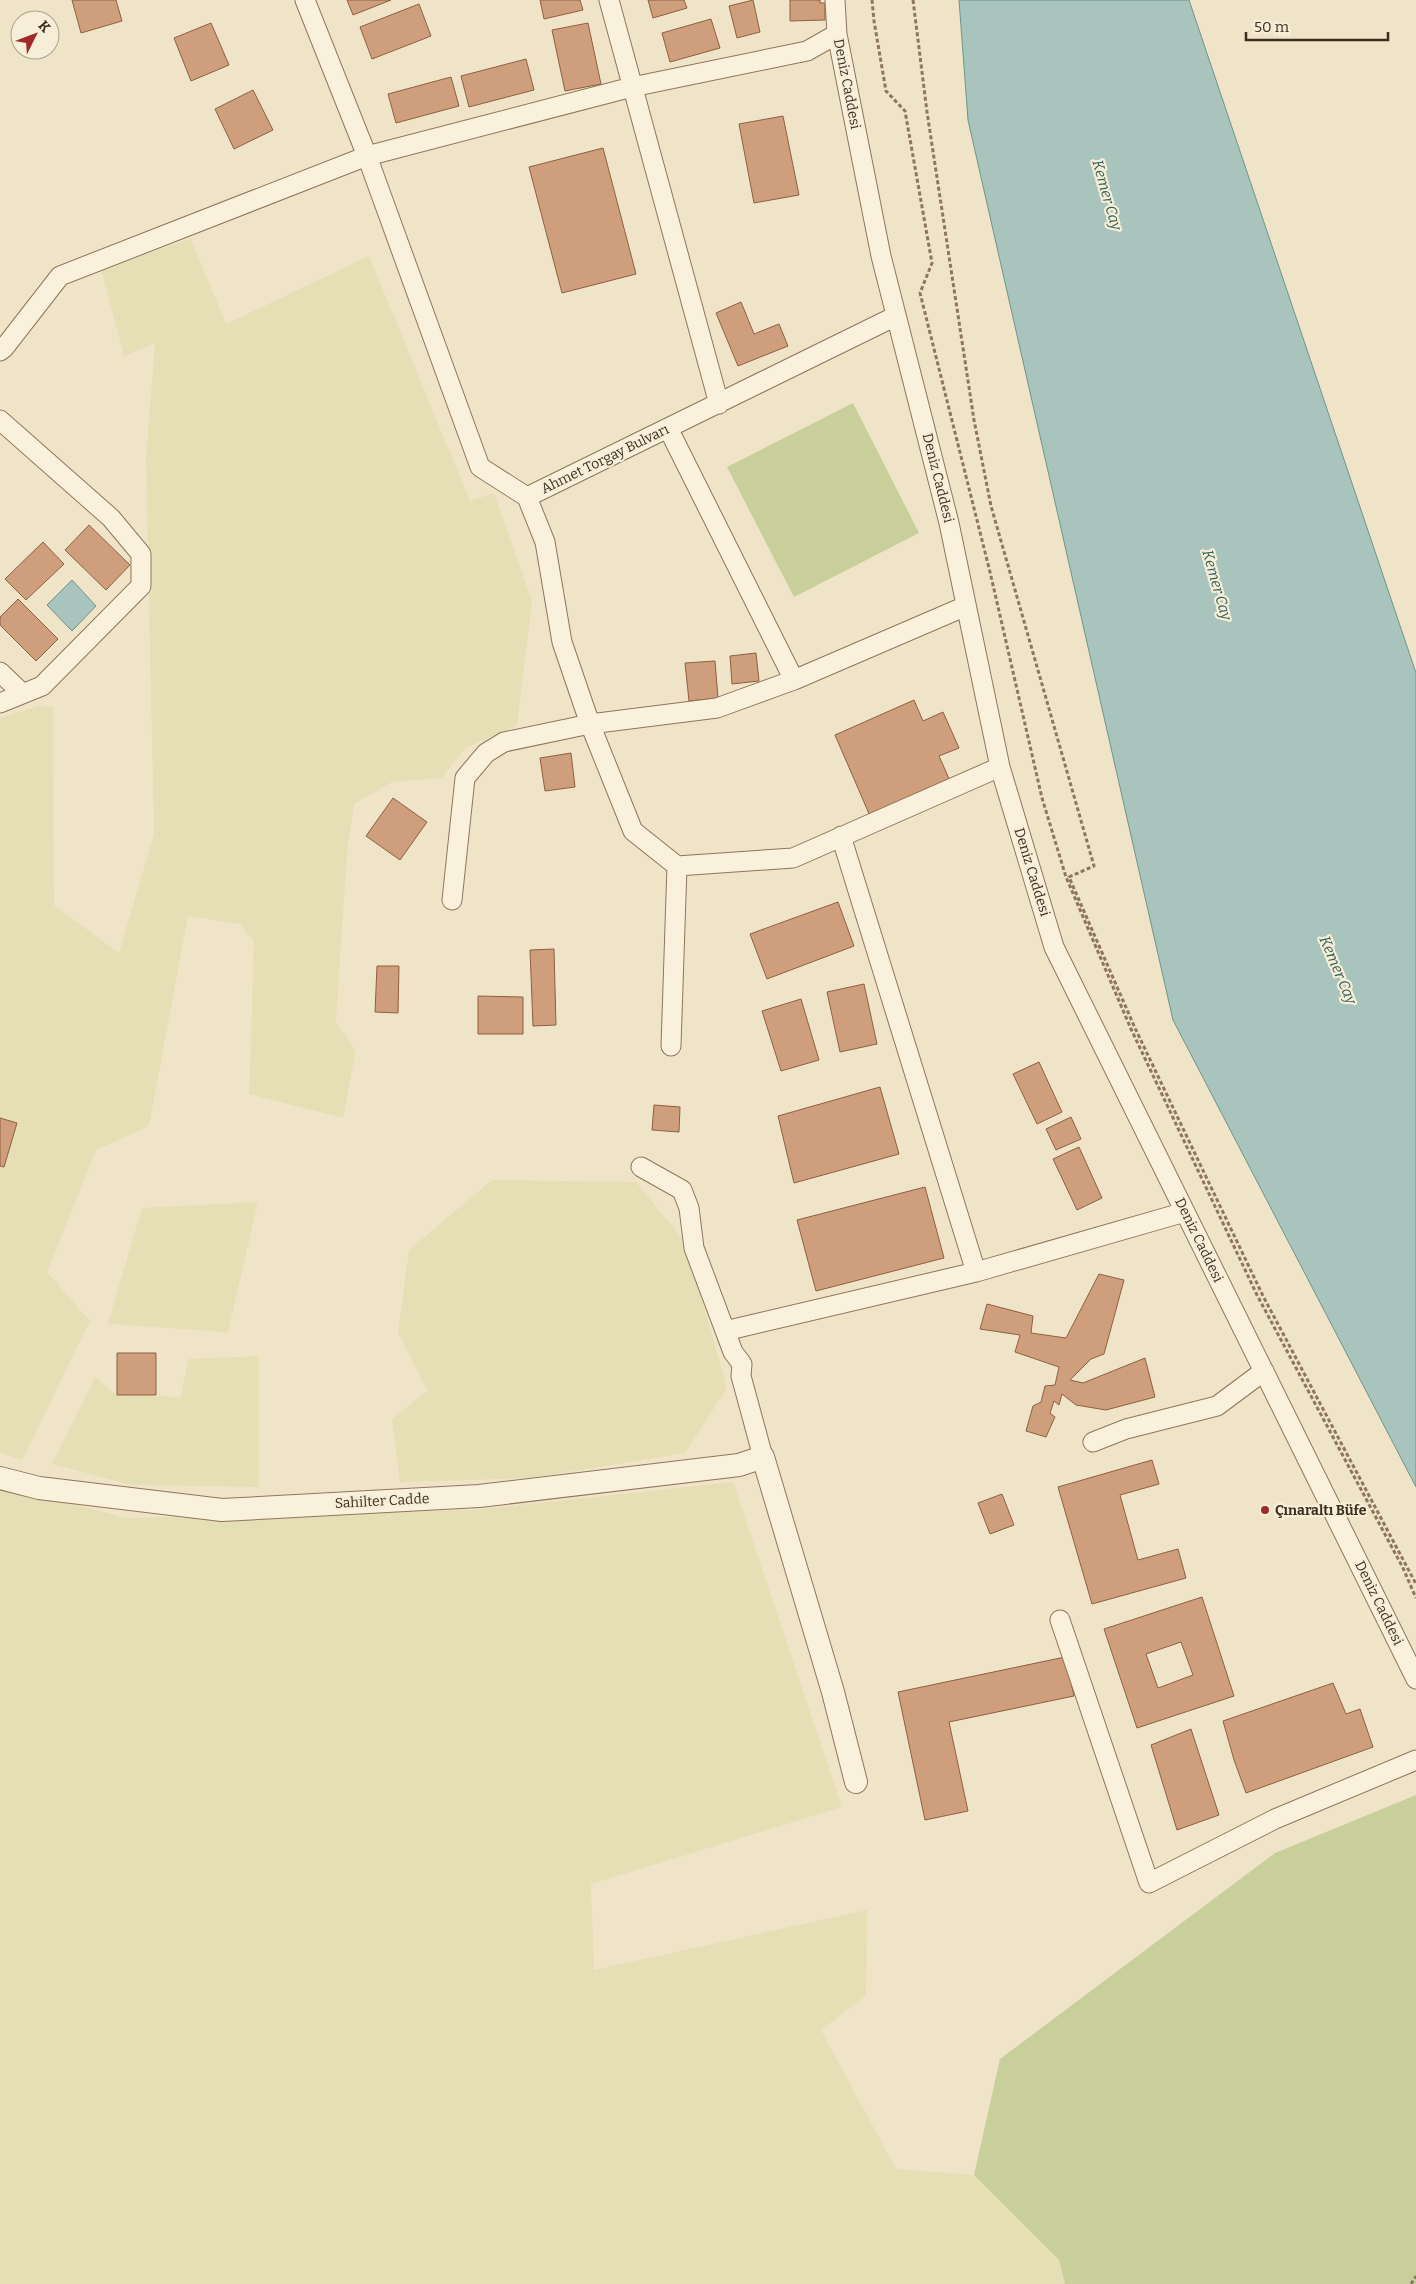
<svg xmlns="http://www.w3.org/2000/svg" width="1416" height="2284" font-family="Bitter,serif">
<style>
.farmland{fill:#e6deb5}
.green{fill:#c9cf9b}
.water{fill:#a9c4bc;stroke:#6f938a}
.building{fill:#cf9f7d;stroke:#8d5f41;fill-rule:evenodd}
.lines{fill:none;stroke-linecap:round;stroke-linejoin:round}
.minor-casing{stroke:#8d765c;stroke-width:21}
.tertiary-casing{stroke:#8d765c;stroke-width:24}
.path{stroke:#8d765c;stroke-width:3;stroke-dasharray:4 2.5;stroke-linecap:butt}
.minor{stroke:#faf1dc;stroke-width:19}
.tertiary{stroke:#faf1dc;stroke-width:22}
.poi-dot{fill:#9e2a2b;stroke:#f7eed8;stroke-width:2}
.labels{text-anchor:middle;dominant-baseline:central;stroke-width:4.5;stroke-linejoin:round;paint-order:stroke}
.street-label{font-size:14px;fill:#3d2e20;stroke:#f7eed8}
.poi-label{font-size:14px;font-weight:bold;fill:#3d2e20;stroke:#f7eed8;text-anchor:start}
.water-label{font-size:15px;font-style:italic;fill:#2f5d5a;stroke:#f7eed8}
</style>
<rect width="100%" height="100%" fill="#f0e4c8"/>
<path class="farmland" d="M191 239 226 324 369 256 470 501 494 493 532 601 517 726 465 748 442 778 392 782 354 804 347 854 336 1022 356 1051 343 1118 249 1094 254 941 240 924 188 916 149 1126 96 1150 47 1272 90 1321 22 1460 0 1453V718L38 706 53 707 54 905 119 953 154 834 146 458 155 343 124 356 101 269Z
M492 1180 636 1182 686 1243 727 1388 685 1453 531 1478 400 1482 392 1419 427 1391 398 1333 409 1250Z
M258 1202 228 1332 108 1324 142 1208Z
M259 1356V1487L131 1485 52 1464 95 1377 117 1395 181 1397 188 1359Z
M733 1482 842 1807 591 1884 594 1970 867 1910 866 1996 821 2030 896 2169 974 2175 1059 2260 1065 2284H0V1485L126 1518 472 1510Z"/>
<path class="green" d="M853 403 919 533 794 597 727 467Z
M1416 1795V2284H1065L1059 2260 974 2175 1000 2059 1275 1853Z"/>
<path class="water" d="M959 0H1189L1416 673V1487L1173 1020 968 120Z
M72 580 96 606 72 631 47 605Z"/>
<path class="building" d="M72 0H116L122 21 81 33Z
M347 0H391L353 15Z
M540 0H580L583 10 544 19Z
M648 0H684L687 8 653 18Z
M753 0 760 32 737 38 729 6Z
M790 0H820V3H825V20L790 21Z
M419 4 431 36 372 59 360 27Z
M711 19 720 48 670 62 662 33Z
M211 23 229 65 191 81 174 38Z
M588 23 601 84 565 91 552 30Z
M526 59 534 90 469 107 461 76Z
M451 77 459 106 396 123 388 94Z
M253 90 273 130 234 149 215 109Z
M783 116 799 195 754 203 739 124Z
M603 148 636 274 562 293 529 167Z
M741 302 754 334 779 324 788 346 738 366 716 313Z
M89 525 130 565 106 590 65 550Z
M43 542 64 564 26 600 5 579Z
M18 599 58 639 36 661 0 625V617Z
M756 653 759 681 732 684 730 656Z
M715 661 718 698 689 701 685 663Z
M914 700 923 721 943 712 959 748 939 756 950 781 870 816 835 735Z
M571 753 575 787 545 791 540 758Z
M393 798 427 822 400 860 366 836Z
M838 902 854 946 767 979 750 934Z
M554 949 556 1025 533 1026 530 950Z
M377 966H399L398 1013 375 1012Z
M864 984 877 1044 840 1052 827 992Z
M478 996 523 997V1034H478Z
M801 999 819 1060 781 1071 762 1011Z
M1039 1062 1062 1112 1037 1124 1013 1074Z
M880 1087 899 1154 794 1183 778 1116Z
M654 1105 680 1107 679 1132 652 1130Z
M1071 1117 1081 1139 1056 1150 1046 1129Z
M0 1118 17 1123 4 1167 0 1166Z
M1079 1147 1102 1198 1077 1210 1053 1159Z
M925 1187 944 1258 816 1291 797 1220Z
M1099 1274 1124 1280 1104 1354 1091 1359 1070 1380 1083 1383 1145 1358 1155 1397 1106 1410 1076 1405 1062 1394 1059 1405 1054 1401 1050 1413 1055 1417 1046 1437 1026 1431 1033 1406 1041 1402 1045 1386 1055 1385 1059 1367 1015 1352 1020 1335 980 1329 987 1304 1033 1316 1031 1333 1066 1338Z
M117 1353H156V1395H117Z
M1152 1460 1159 1484 1120 1495 1138 1560 1178 1549 1186 1578 1092 1604 1058 1487Z
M1002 1494 1014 1525 990 1534 978 1503Z
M1202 1597 1234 1696 1137 1728 1104 1629ZM1181 1642 1193 1675 1158 1688 1146 1654Z
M1065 1657 1074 1696 949 1722 968 1811 925 1820 898 1692Z
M1333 1683 1346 1714 1360 1709 1373 1747 1246 1793 1234 1760 1223 1721Z
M1191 1729 1219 1815 1177 1830 1151 1745Z"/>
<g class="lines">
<g class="minor-casing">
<path id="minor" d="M305 0 367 156 632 87 807 51 837 34
M609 0 719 404
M835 0 837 34 881 256 949 523 1000 767 1054 947 1416 1679
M0 351 4 348 60 276 367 156 480 467 527 497 896 316
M0 420 111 518 141 554V586L42 686 0 703
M668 428 794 680
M527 497 545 542 562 642 590 724 633 831 677 866
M0 672 22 693
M841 836 976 1272
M452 900 465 778 486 753 504 742 590 724 717 708 794 680 966 606
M671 1046 677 866 793 858 1000 767
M641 1167 682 1190 689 1208 694 1248 733 1352 742 1364 741 1376 763 1457
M725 1331 976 1272 1185 1212
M1093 1442 1126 1429 1217 1406 1264 1371
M1060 1620 1149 1883 1275 1819 1416 1760"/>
</g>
<g class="tertiary-casing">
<path id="tertiary" d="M0 1478 39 1488 222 1510 479 1496 739 1465 763 1457 833 1692 856 1782"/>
</g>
<path class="path" d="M872 0 874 21 886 91 905 111 932 263 920 293 990 572 1042 798 1066 877 1131 1029 1257 1295 1403 1568 1416 1598
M913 0 927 112 974 420 991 506 1094 866 1069 877 1135 1028 1263 1296 1416 1584
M1411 2284 1416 2276"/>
<use href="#minor" class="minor"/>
<use href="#tertiary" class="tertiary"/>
</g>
<circle class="poi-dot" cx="1265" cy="1510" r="5"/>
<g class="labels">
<g class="street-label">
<text transform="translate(847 84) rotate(79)">Deniz Caddesi</text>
<text transform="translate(605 459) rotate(-26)">Ahmet Torgay Bulvarı</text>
<text transform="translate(938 478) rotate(76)">Deniz Caddesi</text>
<text transform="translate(1032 872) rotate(73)">Deniz Caddesi</text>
<text transform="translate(1199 1240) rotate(64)">Deniz Caddesi</text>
<text transform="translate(382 1501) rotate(-3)">Sahilter Cadde</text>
<text transform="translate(1379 1603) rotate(64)">Deniz Caddesi</text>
</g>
<g class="poi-label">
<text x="1275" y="1510">Çınaraltı Büfe</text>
</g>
<g class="water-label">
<text transform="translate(1107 195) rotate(74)">Kemer Cay</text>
<text transform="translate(1217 585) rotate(74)">Kemer Cay</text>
<text transform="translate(1338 970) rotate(67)">Kemer Cay</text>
</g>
</g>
<g transform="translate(35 35) rotate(48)"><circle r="24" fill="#f7eed8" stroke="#ada18e"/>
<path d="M0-4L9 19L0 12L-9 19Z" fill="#9e2a2b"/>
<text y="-8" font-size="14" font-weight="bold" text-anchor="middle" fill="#3d2e20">K</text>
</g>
<path d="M1246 32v8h142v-8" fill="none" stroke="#3d2e20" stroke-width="2.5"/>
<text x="1254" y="32" font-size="15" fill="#3d2e20" stroke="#f7eed8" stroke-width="4" paint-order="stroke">50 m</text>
</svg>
